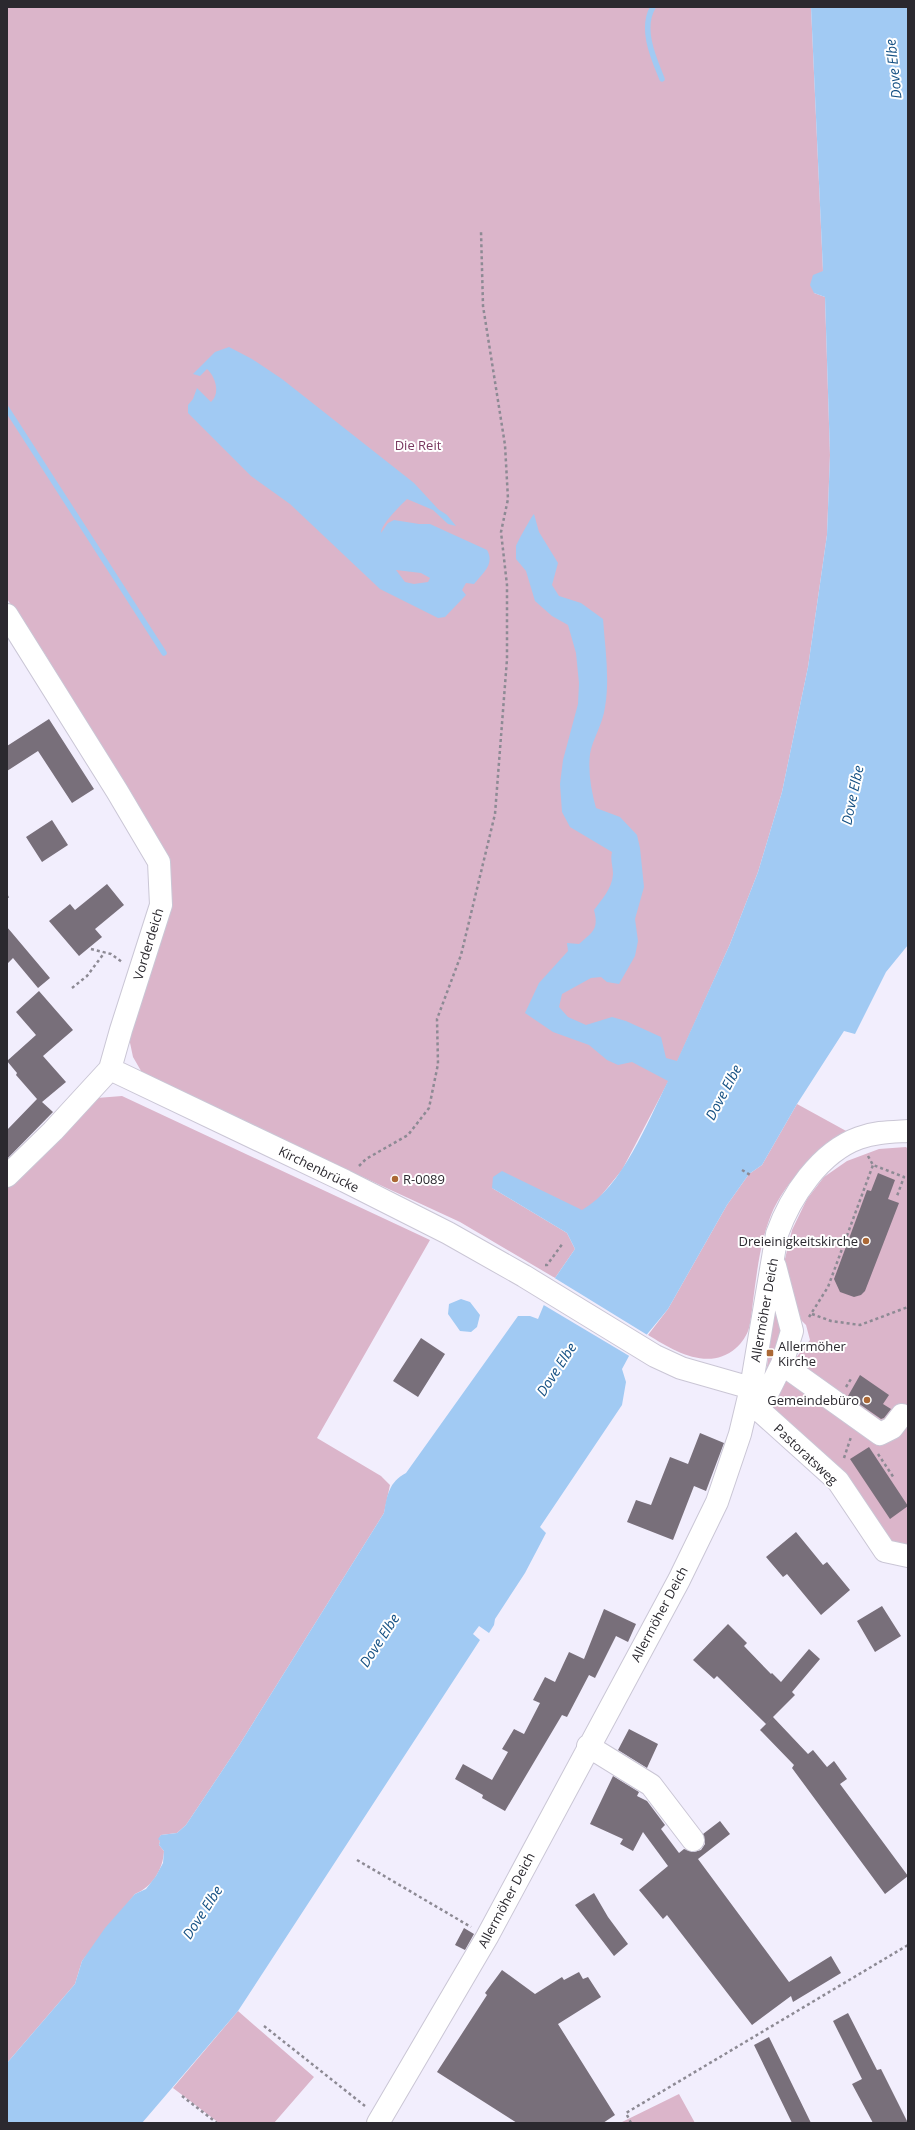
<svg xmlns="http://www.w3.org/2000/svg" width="915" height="2130" font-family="'Open Sans',sans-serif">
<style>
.green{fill:#dbb5ca}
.water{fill:#a1caf3;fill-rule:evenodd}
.pier{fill:#f2eefd}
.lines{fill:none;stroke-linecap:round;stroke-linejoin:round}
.stream{stroke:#a1caf3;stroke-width:5.5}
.building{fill:#786f7a}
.minor-casing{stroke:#cac6d5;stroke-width:24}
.path{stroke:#8d8a94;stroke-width:2.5;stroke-dasharray:3 3;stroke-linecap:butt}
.minor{stroke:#fff;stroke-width:22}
.poi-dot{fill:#ab6835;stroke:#fff;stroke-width:1.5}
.labels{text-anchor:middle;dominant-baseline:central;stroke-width:4;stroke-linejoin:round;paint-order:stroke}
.park-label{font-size:13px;fill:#793960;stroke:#fff}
.street-label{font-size:13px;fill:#2b292f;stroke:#fff}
.poi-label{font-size:13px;fill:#2b292f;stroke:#fff;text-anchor:start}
.water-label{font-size:14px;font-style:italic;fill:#145083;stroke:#fff}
</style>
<rect width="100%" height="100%" fill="#f2eefd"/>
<path class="green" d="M7 7H811L823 271 814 293 825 297 830 455 827 535 808 667 782 792 758 872 730 944 669 1080 622 1170 595 1203 582 1211 492 1188 567 1233 575 1249 555 1278 460 1222 144 1076 133 1057 129 1038 167 860 45 654 7 599Z
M122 1096 430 1240 317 1438 381 1476 390 1485 384 1513 238 1747 186 1825 177 1833 161 1835 159 1839 160 1841 159 1845 164 1851C163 1870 152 1887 135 1894L82 1961 75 1984 7 2063V1185L97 1098Z
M797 1104 848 1132C817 1153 786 1179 771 1215 760 1242 757 1272 753 1301 752 1310 751 1320 749 1328 747 1335 742 1343 736 1348 709 1372 674 1351 648 1335L668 1309 727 1205 749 1174 762 1165Z
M906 1147 908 1149V1548L889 1543 770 1408 788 1368 810 1340 806 1325 793 1312 783 1267 792 1230 807 1199 824 1177 847 1161 879 1149Z
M777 1294 784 1324 764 1388Z
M238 2011 314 2077 274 2123H219L173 2088Z
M679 2094 695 2123H620Z"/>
<path class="water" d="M811 7H908V945L886 972 855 1034 844 1031 797 1104 762 1165 749 1174 727 1205 668 1309 629 1356 622 1369 626 1382 622 1405 540 1527 546 1533 525 1573 495 1619 494 1625 489 1633 479 1626 473 1634 480 1640 238 2011 142 2123H7V2063L75 1984 82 1961 105 1928 135 1894 146 1889 156 1876 163 1863 164 1851 159 1845 160 1841 158 1839 161 1835 177 1833 186 1825 238 1747 384 1513C387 1495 389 1482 406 1473L518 1316H530L538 1319 555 1278 575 1249 567 1233 492 1188 493 1177 502 1171 582 1210C622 1188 648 1121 668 1081L632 1062 618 1065 607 1060 589 1045 553 1032 525 1013 539 983 568 951 567 943 579 944C593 932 599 929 594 910 602 899 612 889 613 874 613 866 610 860 612 852L570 827 562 812 560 784 563 760 578 704 579 683 576 653 568 625 552 616 535 601 526 571 516 559C516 555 516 550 516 546 517 543 531 517 534 514L539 532 558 563 552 585 559 596 581 603 603 619C605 648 610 678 605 707 603 724 592 740 590 754 588 772 591 790 596 808L620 817 637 835 640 848 644 887 635 919 638 941 635 956 619 984 607 982 601 977 591 978 562 994 559 1007 568 1017 586 1025 612 1017 626 1021 661 1037 666 1058 677 1061 730 944 758 872 782 792 808 667 827 535 830 455 825 297 814 293 810 285 813 275 823 271Z
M229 347 252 359 282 379 414 483 438 509 447 515 456 526 448 524 433 510 407 499C400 506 381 524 381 533L388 523 394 520 419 524H430L487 550C495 564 483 573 474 584L466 583 462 590 466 595 445 617 438 618 380 589 290 504 251 476 188 413V405L193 399 197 388 211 402C221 393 215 376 207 369L200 376 193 374 215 352ZM396 570 421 573 430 578 428 582 414 584 405 582Z
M461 1299 470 1302 480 1315 477 1327 471 1332 460 1331 448 1314 449 1304Z"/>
<path class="pier" d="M553 1277 649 1336 631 1357 542 1304Z"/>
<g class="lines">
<path class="stream" d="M653 7C640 29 654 59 662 79
M7 409 164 653"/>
</g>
<path class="building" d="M49 719 94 789 72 803 38 751 7 771V746Z
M52 820 68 845 42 862 26 837Z
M107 884 124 905 95 929 102 937 79 956 49 921 70 904 75 910Z
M7 927 50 978 38 988 13 958 7 964Z
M39 991 73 1030 43 1056 66 1082 42 1102 53 1112 7 1159V1130L37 1099 16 1075 17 1073 7 1061 36 1035 16 1012Z
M878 1173 895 1180 888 1199 899 1203 865 1291 861 1295 854 1297 840 1292 834 1279 867 1190 871 1191Z
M421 1338 445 1354 418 1397 393 1381Z
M860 1375 889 1395 883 1404 891 1409 884 1418 881 1419 848 1396Z
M700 1433 724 1443 706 1491 694 1486 673 1540 627 1522 636 1500 651 1505 670 1457 688 1464Z
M869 1447 908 1506 890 1519 850 1459Z
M796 1532 823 1565 827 1562 850 1590 821 1615 787 1574 783 1577 766 1557Z
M882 1606 901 1636 875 1652 857 1621Z
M604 1609 636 1624 628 1642 616 1636 595 1678 589 1675 567 1717 562 1715 505 1811 482 1798 483 1795 455 1779 463 1764 492 1780 508 1752 502 1749 514 1729 524 1734 540 1703 533 1700 545 1677 555 1682 569 1652 584 1659Z
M728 1624 747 1643 744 1646 771 1674 772 1673 781 1682 809 1649 820 1659 792 1692 795 1695 766 1724 717 1676 714 1679 693 1660Z
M773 1717 808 1754 813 1750 827 1767 834 1761 847 1779 840 1784 908 1876 885 1894 792 1768 794 1765 760 1730Z
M629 1729 658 1744 647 1768 618 1750Z
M613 1776 639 1792 637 1796 647 1801 665 1825 661 1829 679 1853 684 1849 694 1852 701 1850 705 1844 703 1834 720 1821 730 1834 698 1859 789 1982 831 1956 841 1973 793 2002 791 1996 752 2025 667 1915 663 1919 639 1890 668 1866 643 1832 633 1851 620 1844 623 1839 590 1824Z
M594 1893 608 1917 628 1944 614 1956 575 1905Z
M464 1928 474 1934 465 1950 455 1945Z
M502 1970 535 1994 562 1977 564 1980 579 1972 583 1979 588 1977 601 1997 558 2024 615 2115 603 2123H517L437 2072 487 1995 485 1993Z
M848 2013 877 2070 881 2069 908 2123H873L852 2084 862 2079 833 2021Z
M769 2037 811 2123H792L754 2045Z"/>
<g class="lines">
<g class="minor-casing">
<path id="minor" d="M7 615 117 791 159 862 161 905 121 1030 110 1069 53 1131 7 1176
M110 1069 345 1181 448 1233 524 1276 655 1356 681 1368 751 1388
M782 1364 880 1434 892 1428 902 1415
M747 1406 759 1410 838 1481 885 1551 908 1556
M759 1410 782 1364 792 1331 775 1266
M588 1746 651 1785 693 1840
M378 2123 487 1937 679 1580 717 1502 740 1434 751 1388 777 1234C790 1197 820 1152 859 1138 875 1132 891 1132 908 1131"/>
</g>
<path class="path" d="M7 896 8 898
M91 949 111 954 122 962
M72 988 87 976 105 952
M868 1156 873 1165 904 1177 897 1196
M359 1166 366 1159 408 1135 429 1108 438 1064 437 1019 461 955 495 814 507 659V585L501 532 508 499 505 445 483 306 481 231
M742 1170 752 1176
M545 1265H547L563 1243
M812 1314 831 1321 860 1325 908 1307
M809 1317 828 1287 873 1165
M846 1387 851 1379
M878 1454 894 1478
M844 1458 851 1437
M357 1860 471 1927
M264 2026 365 2106
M182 2096 217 2123
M631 2123 626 2113 908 1945"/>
<use href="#minor" class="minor"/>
</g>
<g class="poi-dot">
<circle cx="395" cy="1179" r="4"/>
<circle cx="866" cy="1241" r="4"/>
<rect x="766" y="1349" width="8" height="8" rx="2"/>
<circle cx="867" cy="1400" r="4"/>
</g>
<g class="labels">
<g class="park-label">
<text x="418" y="445">Die Reit</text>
</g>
<g class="street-label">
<text transform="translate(148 944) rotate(-73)">Vorderdeich</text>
<text transform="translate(319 1169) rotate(26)">Kirchenbrücke</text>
<text transform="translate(764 1310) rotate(-80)">Allermöher Deich</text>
<text transform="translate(806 1454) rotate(43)">Pastoratsweg</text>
<text transform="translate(659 1614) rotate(-62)">Allermöher Deich</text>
<text transform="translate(506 1900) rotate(-62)">Allermöher Deich</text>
</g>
<g class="poi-label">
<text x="403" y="1179">R-0089</text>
<text x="858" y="1241" text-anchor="end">Dreieinigkeitskirche</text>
<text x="778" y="1346">Allermöher<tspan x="778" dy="15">Kirche</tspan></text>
<text x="859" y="1400" text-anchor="end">Gemeindebüro</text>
</g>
<g class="water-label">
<text transform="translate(893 69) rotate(-96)">Dove Elbe</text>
<text transform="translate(852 795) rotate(-78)">Dove Elbe</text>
<text transform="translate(723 1092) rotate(-62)">Dove Elbe</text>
<text transform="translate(556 1369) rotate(-57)">Dove Elbe</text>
<text transform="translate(379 1640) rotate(-57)">Dove Elbe</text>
<text transform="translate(202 1912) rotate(-57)">Dove Elbe</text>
</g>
</g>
<rect width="915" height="2130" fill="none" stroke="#2b292f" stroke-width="16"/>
</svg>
